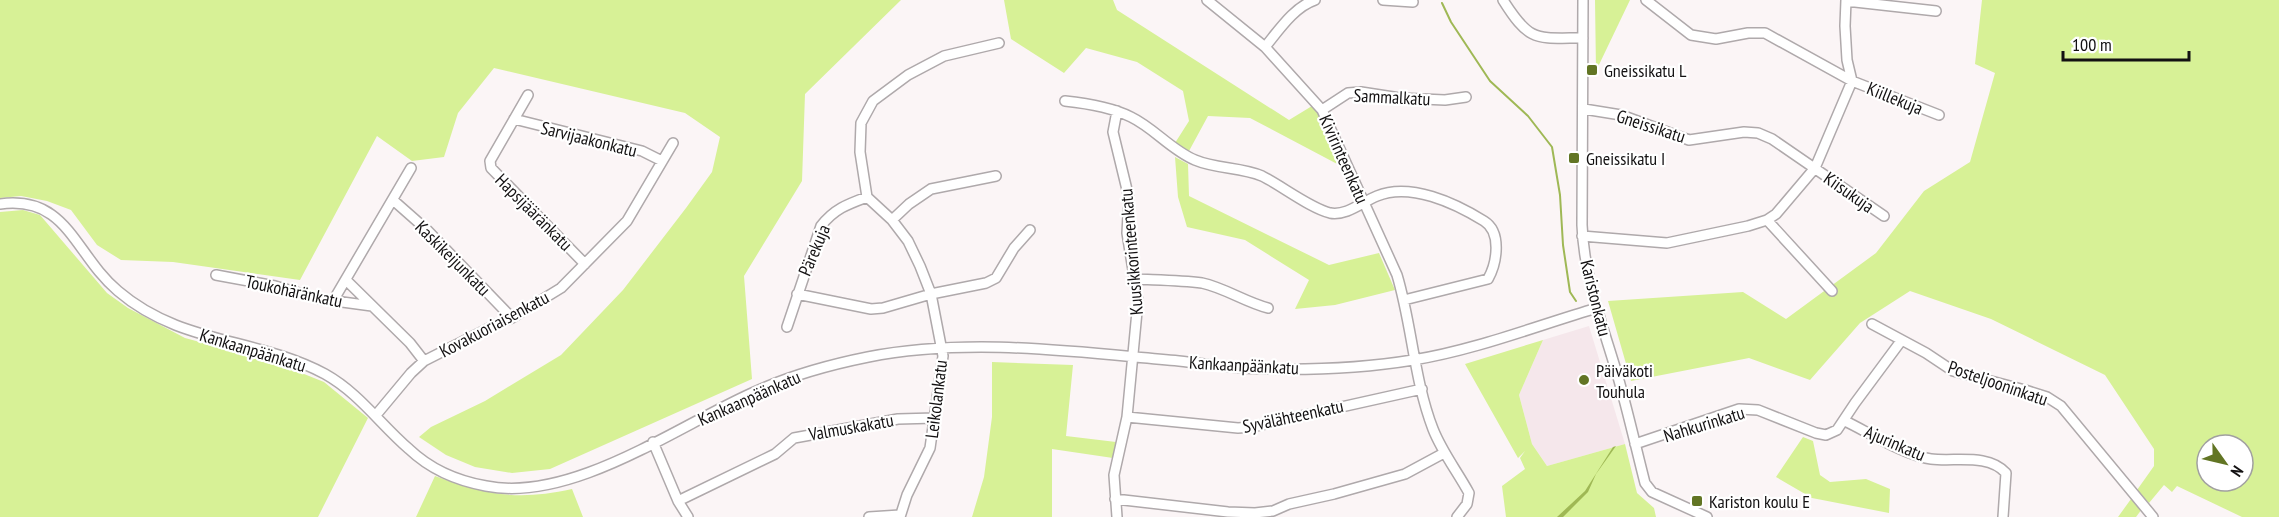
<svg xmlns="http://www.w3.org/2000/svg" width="2279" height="517" font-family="'PT Sans Narrow',sans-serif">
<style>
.built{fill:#f5e7eb}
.green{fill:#d7f196;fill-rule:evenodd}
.water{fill:#9fb855}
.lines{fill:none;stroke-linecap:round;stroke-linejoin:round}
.stream{stroke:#9fb855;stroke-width:2}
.minor-casing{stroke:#afa9ab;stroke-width:12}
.minor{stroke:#fff;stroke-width:9}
.poi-dot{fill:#627524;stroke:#fff;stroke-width:2}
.labels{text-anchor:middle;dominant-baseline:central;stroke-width:4.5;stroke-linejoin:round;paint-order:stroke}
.poi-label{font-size:18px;fill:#131112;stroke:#fff;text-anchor:start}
.street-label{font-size:18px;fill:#131112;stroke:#fff}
</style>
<rect width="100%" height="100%" fill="#fbf5f6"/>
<path class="built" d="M1589 326 1625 444 1547 466 1532 444 1519 395 1543 340Z"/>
<path class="green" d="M0 0H901L805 94 802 181 744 276 752 379 550 469 512 473 475 467 446 455 419 437 431 427 485 401 561 355 623 290 686 208 712 172 720 137 685 113 494 68 458 113 444 157 412 161 377 136 300 280 173 262 121 260 97 245 71 210 47 201 21 196 0 198Z
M1004 0H1113L1117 10 1289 120 1312 106 1319 113 1341 166 1250 118 1208 116 1189 151 1175 143 1189 121 1183 91 1137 62 1086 48 1064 73 1011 39Z
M1595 0H1630L1596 71Z
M1982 0H2279V517H2242L2177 486 2172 492 2164 485 2149 503 2137 490 2154 466V449L2105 375 1991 319 1910 291 1860 323 1810 380 1749 358 1631 381 1608 301 1743 292 1786 319 1876 253 1924 191 1970 162 1995 73 1975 64ZM2207 445H2243V481H2207Z
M1175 157 1188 164 1189 196 1329 265 1379 253 1395 290 1335 305 1295 309 1309 280 1245 240 1187 227 1178 197Z
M23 210 40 215 107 293 128 308 185 338 274 362 324 382 368 418 318 517H0V212Z
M1543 340 1519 395 1532 444 1547 466 1625 444 1637 493 1654 508 1656 517H1506L1502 486 1525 469 1520 458 1525 451 1518 458 1465 364Z
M992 362 1073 365 1066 436 1116 442 1113 458 1052 449V517H972L984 477 992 417Z
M1803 437 1813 441 1820 475 1830 482 1866 479 1890 489 1889 513 1812 498 1776 477Z
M435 476C486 495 518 501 572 489L583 517H416Z
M2131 499 2142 509 2136 517H2118Z"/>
<path class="water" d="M1616 446 1596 474 1588 492 1563 517H1557L1585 491 1613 447Z"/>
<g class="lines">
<path class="stream" d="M1442 3 1451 22 1490 81 1528 116 1552 147 1560 195 1563 245 1570 292 1576 301"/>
<g class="minor-casing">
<path id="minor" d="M1207 0 1265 47 1322 110 1397 275C1412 325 1414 380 1433 429 1442 452 1457 471 1469 493L1467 504 1457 517
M1383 0 1413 2
M1503 0C1530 43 1536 38 1583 38
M1583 0 1582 225C1584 278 1603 326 1618 377 1628 412 1636 448 1645 483L1652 492 1707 517
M1646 0 1691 35 1716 39 1748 33H1765L1852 81 1939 115
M1846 1 1936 11
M1265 47C1279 30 1294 7 1315 0
M528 95 490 161 491 168 585 264
M1065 101C1084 103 1113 108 1131 117 1154 128 1171 150 1195 160 1216 169 1241 167 1262 176 1282 186 1310 208 1330 213 1347 216 1362 202 1377 196 1410 182 1455 203 1484 221 1502 232 1497 263 1488 279L1404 300
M1584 109 1621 115 1689 140 1744 132 1758 133 1772 139 1884 216
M1322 110 1348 93 1361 92 1400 98 1445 100 1466 97
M514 119 642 151 662 161
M393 200 427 230 512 318
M0 204C68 195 74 254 118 291 181 345 256 337 325 374 359 393 380 424 409 449 430 469 458 481 486 486 571 503 676 427 752 393 789 376 828 365 868 357 971 337 1075 352 1179 361 1208 364 1237 369 1266 369 1314 370 1365 368 1413 360 1475 350 1536 326 1597 308
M892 220 909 204 931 189 996 176
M1767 220 1832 291
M1582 236 1667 243 1748 226 1767 220 1776 214 1815 168 1852 81 1847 60 1845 26 1846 0
M216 275 275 286 320 299 372 306
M1136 279C1158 280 1181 280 1202 283 1225 288 1245 302 1268 308
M346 280 410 343 424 361
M797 294 871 309 883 308 931 294 986 283 996 278 1014 248 1030 230
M333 301 411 168
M1872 324 1926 353 1953 371 2025 390 2047 397 2061 406 2153 517
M787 327 821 226C834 209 848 204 867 197
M376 415 411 373 424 361 497 324 512 318 561 288 627 221 673 143
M1127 417 1238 428 1252 427 1422 389
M1845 421C1868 432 1906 456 1931 459 1955 462 1988 453 2006 473L2003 517
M653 442 678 501 688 517
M1635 444 1739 409 1758 410 1816 433 1826 435 1837 430 1855 403 1901 341
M1115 499 1228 512 1255 513 1273 511 1289 504 1334 494 1405 474 1444 453
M678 501 775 454 794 438 898 419 935 418
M869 517 900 515
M900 517 907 495 930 448 943 356 931 294 920 266 908 241 892 220 867 197 860 152 861 123 873 101 908 75 944 56 999 43
M1117 517 1114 475 1127 417 1138 301 1127 233 1129 198 1113 132 1117 111"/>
</g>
<use href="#minor" class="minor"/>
</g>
<g class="poi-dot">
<rect x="1586" y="64" width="12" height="12" rx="3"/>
<rect x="1568" y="152" width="12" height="12" rx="3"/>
<circle cx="1584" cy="380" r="6"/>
<rect x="1691" y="495" width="12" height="12" rx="3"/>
</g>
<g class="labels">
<g class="poi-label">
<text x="1604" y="70">Gneissikatu L</text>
<text x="1586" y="158">Gneissikatu I</text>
<text x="1596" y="370">Päiväkoti<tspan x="1596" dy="21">Touhula</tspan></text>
<text x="1709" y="501">Kariston koulu E</text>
</g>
<g class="street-label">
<text transform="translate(1392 97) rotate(3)">Sammalkatu</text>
<text transform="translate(1895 98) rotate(22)">Kiillekuja</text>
<text transform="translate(1651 126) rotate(18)">Gneissikatu</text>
<text transform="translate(589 139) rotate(14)">Sarvijaakonkatu</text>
<text transform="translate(1344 159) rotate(66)">Kivirinteenkatu</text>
<text transform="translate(1849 192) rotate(35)">Kiisukuja</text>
<text transform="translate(534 212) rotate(45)">Hapsijääränkatu</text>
<text transform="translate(814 250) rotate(-67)">Pärekuja</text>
<text transform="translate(1131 252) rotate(-95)">Kuusikkorinteenkatu</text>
<text transform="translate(453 258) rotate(45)">Kaskikeijunkatu</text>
<text transform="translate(294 291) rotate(12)">Toukohäränkatu</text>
<text transform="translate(1596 298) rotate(76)">Karistonkatu</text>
<text transform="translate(494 324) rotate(-28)">Kovakuoriaisenkatu</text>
<text transform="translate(253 350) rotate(17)">Kankaanpäänkatu</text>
<text transform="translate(1244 365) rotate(3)">Kankaanpäänkatu</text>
<text transform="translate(1998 383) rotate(19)">Posteljooninkatu</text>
<text transform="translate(749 398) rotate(-24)">Kankaanpäänkatu</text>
<text transform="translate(936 399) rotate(-83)">Leikolankatu</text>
<text transform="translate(1293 416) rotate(-12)">Syvälähteenkatu</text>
<text transform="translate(1704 424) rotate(-17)">Nahkurinkatu</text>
<text transform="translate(851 427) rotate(-10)">Valmuskakatu</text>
<text transform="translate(1895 443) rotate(23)">Ajurinkatu</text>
</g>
</g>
<g transform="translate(2225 463) rotate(124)"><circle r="28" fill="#ffffff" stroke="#a1a0a0" stroke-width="1.5"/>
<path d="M0-4.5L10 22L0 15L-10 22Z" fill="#627524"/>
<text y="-9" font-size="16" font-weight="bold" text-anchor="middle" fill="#131112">N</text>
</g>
<path d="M2063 51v9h126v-9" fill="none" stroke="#131112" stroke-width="3"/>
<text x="2072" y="51" font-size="18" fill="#131112" stroke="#ffffff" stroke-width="4.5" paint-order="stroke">100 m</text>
</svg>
